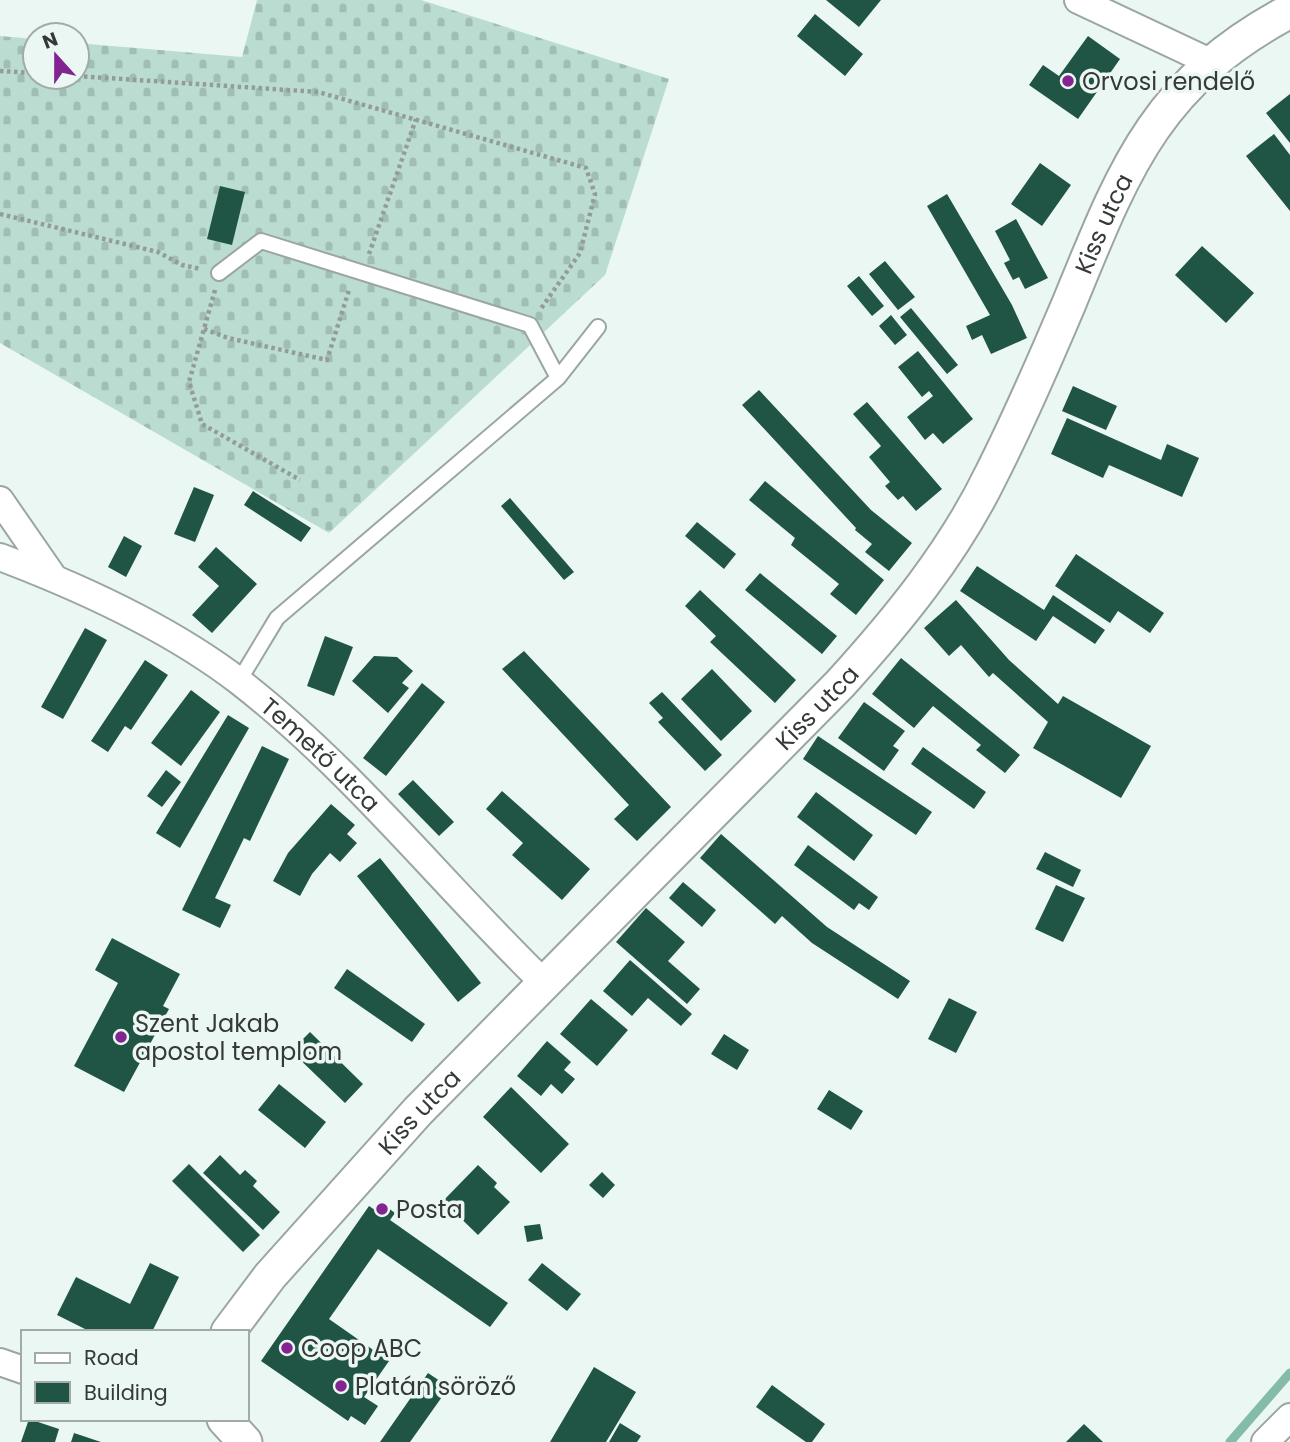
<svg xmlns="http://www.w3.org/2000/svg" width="1290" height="1442" font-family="Poppins,sans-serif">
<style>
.cemetery{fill:url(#cemetery-stones)}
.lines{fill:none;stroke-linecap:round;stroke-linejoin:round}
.stream{stroke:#85bba9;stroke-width:9}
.building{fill:#205546}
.service-casing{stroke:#9ba5a1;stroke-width:18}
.minor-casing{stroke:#9ba5a1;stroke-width:30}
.tertiary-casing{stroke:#9ba5a1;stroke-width:37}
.path{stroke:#939c99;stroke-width:4.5;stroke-dasharray:3.5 3.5;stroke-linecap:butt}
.service{stroke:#fff;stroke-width:14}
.minor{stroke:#fff;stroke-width:26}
.tertiary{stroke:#fff;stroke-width:33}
.poi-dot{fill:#832591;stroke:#ebf7f3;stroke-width:2.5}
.labels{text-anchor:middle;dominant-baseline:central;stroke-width:7;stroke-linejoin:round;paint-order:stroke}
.poi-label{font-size:24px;fill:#353a38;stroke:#ebf7f3;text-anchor:start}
.street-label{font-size:24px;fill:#353a38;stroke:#ebf7f3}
</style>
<defs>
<pattern id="cemetery-stones" width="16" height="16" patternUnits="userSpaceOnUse" patternTransform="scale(1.75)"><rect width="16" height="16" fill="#bbddd1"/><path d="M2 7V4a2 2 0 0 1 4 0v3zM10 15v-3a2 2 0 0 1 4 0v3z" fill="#a1beb4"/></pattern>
</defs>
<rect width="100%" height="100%" fill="#ebf7f3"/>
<path class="cemetery" d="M257 0H421L669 79 605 275 329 533 0 343V36L35 39V77H77V43L242 57Z"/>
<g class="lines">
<path class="stream" d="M1230 1442 1290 1373"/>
</g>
<path class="building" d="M826 0H881L859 27Z
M815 14 863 54 845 76 797 36Z
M1088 36 1120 59 1078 119 1029 85 1043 65 1059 76Z
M1290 94V143L1266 113Z
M1274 134 1290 155V211L1246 156Z
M1040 163 1071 185 1042 226 1011 204Z
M220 186 245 192 232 245 207 239Z
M947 194 1012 305 1027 338 991 354 982 335 972 340 966 326 990 315 927 206Z
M1016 219 1048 278 1025 289 1019 277 1013 280 1004 263 1010 260 995 231Z
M1202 246 1254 293 1226 323 1175 275Z
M885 261 915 297 898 310 869 274Z
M859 276 884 306 872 316 847 286Z
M911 308 958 365 947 374 900 317Z
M891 315 907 335 895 345 879 326Z
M918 351 973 419 943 444 933 433 925 440 907 417 933 396 929 391 922 397 898 367Z
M1073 386 1117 406 1106 430 1062 411Z
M759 390 871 510 912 543 889 571 865 552 872 544 855 530 856 528 742 405Z
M867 402 942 489 916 511 903 496 898 500 885 486 890 482 869 457 881 446 853 414Z
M1067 418 1161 460 1167 444 1199 458 1182 497 1109 465 1103 478 1051 454Z
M765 481 884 580 856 615 830 594 839 584 791 545 795 538 749 500Z
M194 487 214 495 195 542 174 534Z
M253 491 311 528 301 542 244 505Z
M510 498 574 572 564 580 501 506Z
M697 522 736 554 724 569 685 536Z
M124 536 142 546 126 577 108 567Z
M216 547 257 584 212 633 192 615 219 586 198 567Z
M1076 554 1164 613 1150 633 1118 611 1110 623 1055 586Z
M977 566 1044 610 1053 595 1105 630 1095 644 1053 616 1036 641 960 591Z
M760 573 837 636 822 654 745 590Z
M700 590 796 680 775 703 710 642 716 636 685 606Z
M956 600 1009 660 1058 704 1063 696 1151 746 1121 798 1033 748 1048 722 993 673 989 677 961 645 949 656 924 628Z
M85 628 107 640 63 719 41 707Z
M325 636 353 647 334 696 307 686Z
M524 651 671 807 637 841 614 819 629 805 502 669Z
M374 656 397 657 413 671 402 683 409 688 388 713 352 681Z
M901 658 1020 755 1005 773 976 750 981 745 933 706 914 728 872 694Z
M145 660 168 675 131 730 125 726 108 752 91 741Z
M712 669 752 711 721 741 681 699Z
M422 683 445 702 386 776 363 758Z
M191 690 220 712 181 766 151 743Z
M662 692 722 755 705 771 658 722 663 718 649 703Z
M864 702 905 731 893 746 899 750 884 771 838 738Z
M228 715 249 728 180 848 156 833Z
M818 736 932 812 916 835 803 759Z
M262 746 289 759 250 841 244 838 215 898 231 905 220 928 182 910Z
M923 747 986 792 974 809 911 764Z
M166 770 181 782 162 807 147 796Z
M413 780 454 822 439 836 398 794Z
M502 791 590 869 562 900 512 855 523 843 486 809Z
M816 792 873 835 854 861 797 817Z
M331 804 355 825 347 834 357 843 340 862 330 853 312 874 300 896 273 881 288 853Z
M721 834 827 927 910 981 898 999 812 943 782 916 775 924 700 858Z
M808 845 878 897 869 910 859 903 854 910 794 865Z
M1045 852 1081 870 1073 887 1036 869Z
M380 858 481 983 458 1002 357 876Z
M683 882 716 910 702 927 669 898Z
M1056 885 1085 898 1063 942 1035 929Z
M646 908 685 942 668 961 700 989 687 1004 616 942Z
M112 938 180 974 163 1006 169 1009 124 1092 74 1066 118 983 95 970Z
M630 960 692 1014 681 1026 648 998 632 1016 603 991Z
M347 969 425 1024 412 1042 334 988Z
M949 998 977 1012 956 1053 928 1039Z
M591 999 628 1030 597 1066 560 1034Z
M310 1032 363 1084 345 1103 291 1051Z
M724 1034 749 1050 737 1070 711 1054Z
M547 1041 571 1062 564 1070 575 1079 562 1094 551 1084 541 1096 517 1076Z
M279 1084 326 1122 305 1148 258 1110Z
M511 1087 569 1144 541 1173 483 1117Z
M829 1090 863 1111 851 1130 817 1109Z
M220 1155 240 1175 245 1170 257 1181 253 1186 280 1212 263 1230 203 1173Z
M189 1164 260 1235 243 1252 172 1181Z
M478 1165 497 1183 494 1187 510 1202 478 1235 443 1201Z
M602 1172 615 1185 603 1198 589 1185Z
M380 1202 395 1213 390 1220 508 1303 490 1327 378 1249 329 1319 389 1361 364 1397 378 1406 365 1425 351 1416 348 1421 261 1361 369 1206 375 1210Z
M540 1224 543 1239 527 1242 524 1226Z
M150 1263 179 1277 152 1332H91L57 1315 76 1277 130 1304Z
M542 1263 581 1294 567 1311 528 1280Z
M594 1367 636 1392 606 1442H550Z
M428 1373 449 1387 410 1442H380Z
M772 1385 825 1424 812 1442H806L756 1407Z
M29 1419 59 1429 55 1442H21Z
M620 1423 641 1436 637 1442H609Z
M1084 1424 1103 1442H1066Z
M74 1433 101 1442H71Z"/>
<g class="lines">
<g class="service-casing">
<path id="service" d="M219 273 261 241 530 325 558 378
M239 681 277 618 558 378 598 327"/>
</g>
<g class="minor-casing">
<g id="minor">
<path d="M1078 0 1210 62"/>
<path d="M0 500 54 578"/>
<path id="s1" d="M0 557C82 588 170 628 240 682 353 770 442 884 545 984"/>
<path d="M0 1362 23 1370"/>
<path d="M1265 1442 1290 1417"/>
</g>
</g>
<g class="tertiary-casing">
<g id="tertiary">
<path id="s2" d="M228 1332 270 1276 418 1111 840 684C898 620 953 553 991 475 1020 418 1045 360 1070 301 1124 169 1156 82 1290 11"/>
<path d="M224 1419 245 1442"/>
</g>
</g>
<path class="path" d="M0 71 35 73
M77 76 318 92 586 168 595 194 580 253 540 310
M0 214 158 252 182 265 201 269
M369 254 416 119
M215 290 189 382 202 424 300 480
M204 329 228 338 327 360 349 290"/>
<use href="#service" class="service"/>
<use href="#minor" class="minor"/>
<use href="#tertiary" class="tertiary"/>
</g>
<g class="poi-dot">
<circle cx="1068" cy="81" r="7"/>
<circle cx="121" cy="1037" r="7"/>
<circle cx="382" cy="1209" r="7"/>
<circle cx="287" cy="1348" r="7"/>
<circle cx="341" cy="1386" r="7"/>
</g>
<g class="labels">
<g class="poi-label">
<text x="1082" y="81">Orvosi rendelő</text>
<text x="135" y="1023">Szent Jakab<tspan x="135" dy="28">apostol templom</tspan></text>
<text x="396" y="1209">Posta</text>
<text x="301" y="1348">Coop ABC</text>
<text x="355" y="1386">Platán söröző</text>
</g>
<g class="street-label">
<text stroke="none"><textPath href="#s2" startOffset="1426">Kiss utca</textPath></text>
<text stroke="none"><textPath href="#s2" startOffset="859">Kiss utca</textPath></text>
<text stroke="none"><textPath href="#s1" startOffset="380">Temető utca</textPath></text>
<text stroke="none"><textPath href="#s2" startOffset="292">Kiss utca</textPath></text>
</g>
</g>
<rect x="21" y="1330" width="228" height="91" fill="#ebf7f3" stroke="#a2aba8" stroke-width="2"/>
<rect x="35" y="1353" width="35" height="10" fill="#ffffff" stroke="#a2aba8" stroke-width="2"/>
<text x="84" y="1365" font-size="21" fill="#353a38">Road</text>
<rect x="35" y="1382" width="35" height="21" fill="#205546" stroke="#a2aba8" stroke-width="2"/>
<text x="84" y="1400" font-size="21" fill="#353a38">Building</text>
<g transform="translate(56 56) rotate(339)"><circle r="33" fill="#ebf7f3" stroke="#a2aba8" stroke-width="2"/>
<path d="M0-5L12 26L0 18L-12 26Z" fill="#832591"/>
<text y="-10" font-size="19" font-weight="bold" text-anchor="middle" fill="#353a38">N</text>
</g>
</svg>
